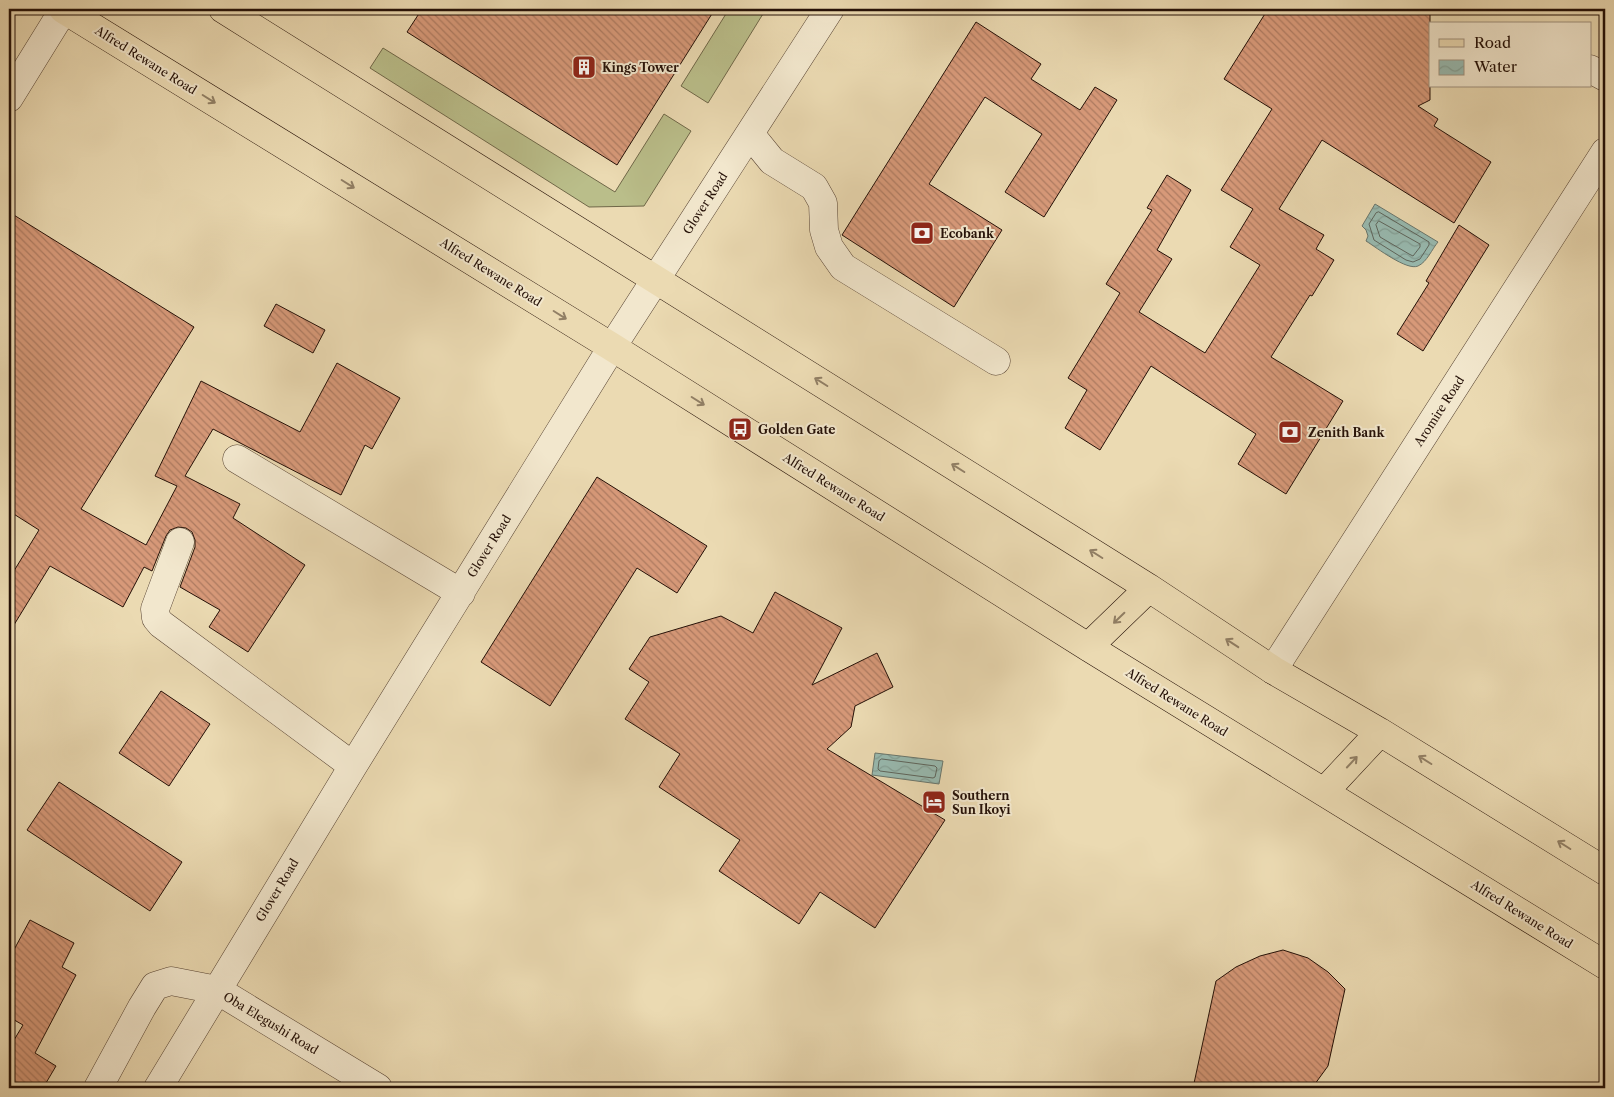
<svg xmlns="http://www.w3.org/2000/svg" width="1614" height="1097" font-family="'Libre Caslon Text',serif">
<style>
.grass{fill:#babe8a;stroke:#6f6748}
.water{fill:url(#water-waves);stroke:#6a766c}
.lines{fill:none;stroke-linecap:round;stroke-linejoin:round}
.shore{stroke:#5e655c;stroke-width:1}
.building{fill:url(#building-back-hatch);stroke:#241007}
.minor-casing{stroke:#564232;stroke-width:29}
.major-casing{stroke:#241007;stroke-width:29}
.minor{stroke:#f2e7cd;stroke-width:28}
.major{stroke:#ebdab2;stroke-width:28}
.oneway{stroke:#917f65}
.labels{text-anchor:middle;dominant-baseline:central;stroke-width:4;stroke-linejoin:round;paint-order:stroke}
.street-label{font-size:12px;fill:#241007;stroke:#f2e7cd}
.poi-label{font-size:12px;font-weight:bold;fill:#241007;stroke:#f2e7cd;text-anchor:start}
</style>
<defs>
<pattern id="water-waves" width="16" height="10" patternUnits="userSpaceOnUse" patternTransform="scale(1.25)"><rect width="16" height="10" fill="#98bab0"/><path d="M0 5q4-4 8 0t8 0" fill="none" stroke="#839f96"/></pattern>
<pattern id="building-back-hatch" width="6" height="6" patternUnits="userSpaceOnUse" patternTransform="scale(1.25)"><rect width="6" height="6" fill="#d79979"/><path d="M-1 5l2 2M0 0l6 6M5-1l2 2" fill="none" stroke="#ae7b61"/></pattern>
</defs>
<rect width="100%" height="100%" fill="#ebdab2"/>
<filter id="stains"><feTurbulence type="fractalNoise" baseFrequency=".004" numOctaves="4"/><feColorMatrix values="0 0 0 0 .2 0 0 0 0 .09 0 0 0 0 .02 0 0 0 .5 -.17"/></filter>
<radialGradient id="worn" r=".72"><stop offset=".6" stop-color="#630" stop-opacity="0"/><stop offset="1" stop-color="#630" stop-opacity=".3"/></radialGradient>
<path class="grass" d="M729 9H766L708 103 681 86Z
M383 48 615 192 664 114 691 131 644 206 589 207 370 68Z"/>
<path class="water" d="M1375 204 1438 242C1432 249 1427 262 1418 266 1407 271 1377 248 1366 241L1368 236 1366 230 1362 226Z
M875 753 943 761 939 784 872 775Z"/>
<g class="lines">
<path class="shore" d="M1379 212 1429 242V245L1420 259 1413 262 1406 260 1374 240 1369 224 1376 213Z
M1379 221 1420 244V247L1413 256 1409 254 1380 237 1376 225Z
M882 759 935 766 937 768 935 777 933 778 880 771 878 769 879 761Z"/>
</g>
<path class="building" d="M422 9H715L617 165 407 32Z
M1268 9H1430V100L1418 106 1438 119 1434 126 1491 162 1454 223 1322 140 1279 209 1324 235 1316 249 1334 260 1312 296 1310 295 1271 357 1343 401 1286 494 1238 464 1256 434 1151 366 1100 450 1065 428 1087 390 1068 378 1120 293 1106 284 1152 210 1147 208 1167 175 1191 190 1157 250 1172 259 1139 312 1205 353 1260 265 1230 247 1253 209 1221 190 1272 109 1224 79Z
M976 22 1041 64 1031 79 1080 110 1095 87 1117 100 1044 217 1005 192 1042 134 985 97 929 184 1002 230 954 307 842 235Z
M9 212 194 327 81 509 146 545 177 486 155 476 201 381 300 432 337 363 400 398 372 449 365 445 341 495 213 429 185 476 240 504 233 518 305 565 248 652 209 627 220 610 180 587 195 547V540L192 532 186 528 178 527 170 530 166 536 152 571 144 567 123 607 50 566 9 633V579L39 530 9 511Z
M1459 225 1489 245 1423 351 1397 334 1429 283 1426 281Z
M276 304 325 330 313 353 264 326Z
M597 477 707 546 677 593 637 568 550 706 481 662Z
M775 592 842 628 812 685 877 653 893 687 855 706 851 727 827 749 945 820 875 928 820 892 799 924 719 871 740 840 659 787 680 754 625 719 649 682 629 669 650 637 721 616 753 633Z
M161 691 210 724 169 786 119 753Z
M59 782 182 862 150 911 27 830Z
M30 920 74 943 62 967 76 975 35 1053 56 1066 43 1088H9V1038L14 1040 23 1025 9 1017V959Z
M1283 950 1308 958 1328 972 1345 989 1328 1066 1312 1088H1193L1216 981 1236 967 1260 956Z"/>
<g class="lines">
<g class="minor-casing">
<path id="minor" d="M1590 69 1605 77
M9 98 64 9
M750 134 772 161 814 187 823 203 824 230 829 247 843 267 996 361
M237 459 461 593
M180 542 155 609 156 618 161 624 353 766
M1273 670 1605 152
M98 1088 142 1007 155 986 171 981 217 990 378 1088
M158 1088 353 766 612 347 830 9"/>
</g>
<g class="major-casing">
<path id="major" d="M63 9 612 347 1088 647 1605 965
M223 9 1149 588 1273 670 1380 732 1605 871
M1088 647 1149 588
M1324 792 1380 732"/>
</g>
<use href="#minor" class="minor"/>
<use href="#major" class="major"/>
</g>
<defs><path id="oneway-shaft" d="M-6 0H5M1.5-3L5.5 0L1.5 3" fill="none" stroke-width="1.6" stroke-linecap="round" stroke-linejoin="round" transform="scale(1.25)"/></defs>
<g class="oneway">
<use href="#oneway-shaft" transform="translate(209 99) rotate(32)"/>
<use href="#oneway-shaft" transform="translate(348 184) rotate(32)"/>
<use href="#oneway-shaft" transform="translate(560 315) rotate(32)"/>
<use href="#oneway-shaft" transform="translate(821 382) rotate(-148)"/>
<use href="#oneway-shaft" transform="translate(698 401) rotate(32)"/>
<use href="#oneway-shaft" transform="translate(958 468) rotate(-148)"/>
<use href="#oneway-shaft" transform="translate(1096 554) rotate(-148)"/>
<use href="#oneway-shaft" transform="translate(1119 618) rotate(136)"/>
<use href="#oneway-shaft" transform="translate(1232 643) rotate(-147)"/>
<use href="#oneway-shaft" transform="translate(1425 760) rotate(-148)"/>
<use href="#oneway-shaft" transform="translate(1352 762) rotate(-47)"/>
<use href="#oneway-shaft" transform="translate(1564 845) rotate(-148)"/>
</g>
<defs>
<g id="building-square" transform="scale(1.25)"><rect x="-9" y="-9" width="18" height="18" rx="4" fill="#8f2418" stroke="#f2e7cd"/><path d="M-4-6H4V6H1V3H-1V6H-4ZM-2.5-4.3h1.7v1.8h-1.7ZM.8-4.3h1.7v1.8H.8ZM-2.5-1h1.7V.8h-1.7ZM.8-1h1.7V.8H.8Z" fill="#fff"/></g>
<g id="bank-square" transform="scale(1.25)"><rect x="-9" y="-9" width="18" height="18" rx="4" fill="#8f2418" stroke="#f2e7cd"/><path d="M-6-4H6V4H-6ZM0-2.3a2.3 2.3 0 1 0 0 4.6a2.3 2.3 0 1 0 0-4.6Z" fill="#fff"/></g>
<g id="bus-square" transform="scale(1.25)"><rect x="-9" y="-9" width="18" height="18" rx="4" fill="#8f2418" stroke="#f2e7cd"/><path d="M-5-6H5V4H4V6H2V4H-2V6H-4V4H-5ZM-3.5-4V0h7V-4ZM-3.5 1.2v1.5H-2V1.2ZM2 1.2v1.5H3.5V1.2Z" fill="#fff"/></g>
<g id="hotel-square" transform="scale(1.25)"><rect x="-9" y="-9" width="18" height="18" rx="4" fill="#8f2418" stroke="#f2e7cd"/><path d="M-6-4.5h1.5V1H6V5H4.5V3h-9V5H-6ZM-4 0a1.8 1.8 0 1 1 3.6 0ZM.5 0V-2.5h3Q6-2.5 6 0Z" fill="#fff"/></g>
</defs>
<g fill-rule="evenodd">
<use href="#building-square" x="584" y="67"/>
<use href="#bank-square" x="922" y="233"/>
<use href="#bus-square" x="740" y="429"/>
<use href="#bank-square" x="1290" y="432"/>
<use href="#hotel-square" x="934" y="802"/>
</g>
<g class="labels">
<g class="street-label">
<text transform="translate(146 60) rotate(32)">Alfred Rewane Road</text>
<text transform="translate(705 203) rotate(-57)">Glover Road</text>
<text transform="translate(491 272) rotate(32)">Alfred Rewane Road</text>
<text transform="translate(1439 411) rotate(-57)">Aromire Road</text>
<text transform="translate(834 487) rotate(32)">Alfred Rewane Road</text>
<text transform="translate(489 546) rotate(-58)">Glover Road</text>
<text transform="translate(1177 702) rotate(32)">Alfred Rewane Road</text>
<text transform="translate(277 890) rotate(-59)">Glover Road</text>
<text transform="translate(1522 914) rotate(32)">Alfred Rewane Road</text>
<text transform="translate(271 1023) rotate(31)">Oba Elegushi Road</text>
</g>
<g class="poi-label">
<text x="602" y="67">Kings Tower</text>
<text x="940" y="233">Ecobank</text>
<text x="758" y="429">Golden Gate</text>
<text x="1308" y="432">Zenith Bank</text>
<text x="952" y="795">Southern<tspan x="952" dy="14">Sun Ikoyi</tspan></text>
</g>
</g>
<rect width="1614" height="1097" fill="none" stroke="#ebdab2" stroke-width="30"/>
<rect x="10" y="10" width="1594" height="1077" fill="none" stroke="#241007" stroke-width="2.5"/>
<rect x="15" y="15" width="1584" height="1067" fill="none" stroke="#241007"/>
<rect x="1429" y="22" width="162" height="65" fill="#f2e7cd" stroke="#a0917e"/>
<rect x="1439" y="39" width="25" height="8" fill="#ebdab2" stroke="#a0917e"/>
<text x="1474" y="48" font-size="15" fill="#241007">Road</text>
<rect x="1439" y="60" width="25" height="15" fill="url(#water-waves)" stroke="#a0917e"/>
<text x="1474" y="72" font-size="15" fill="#241007">Water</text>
<rect width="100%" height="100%" filter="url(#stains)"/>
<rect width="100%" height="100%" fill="url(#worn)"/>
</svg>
